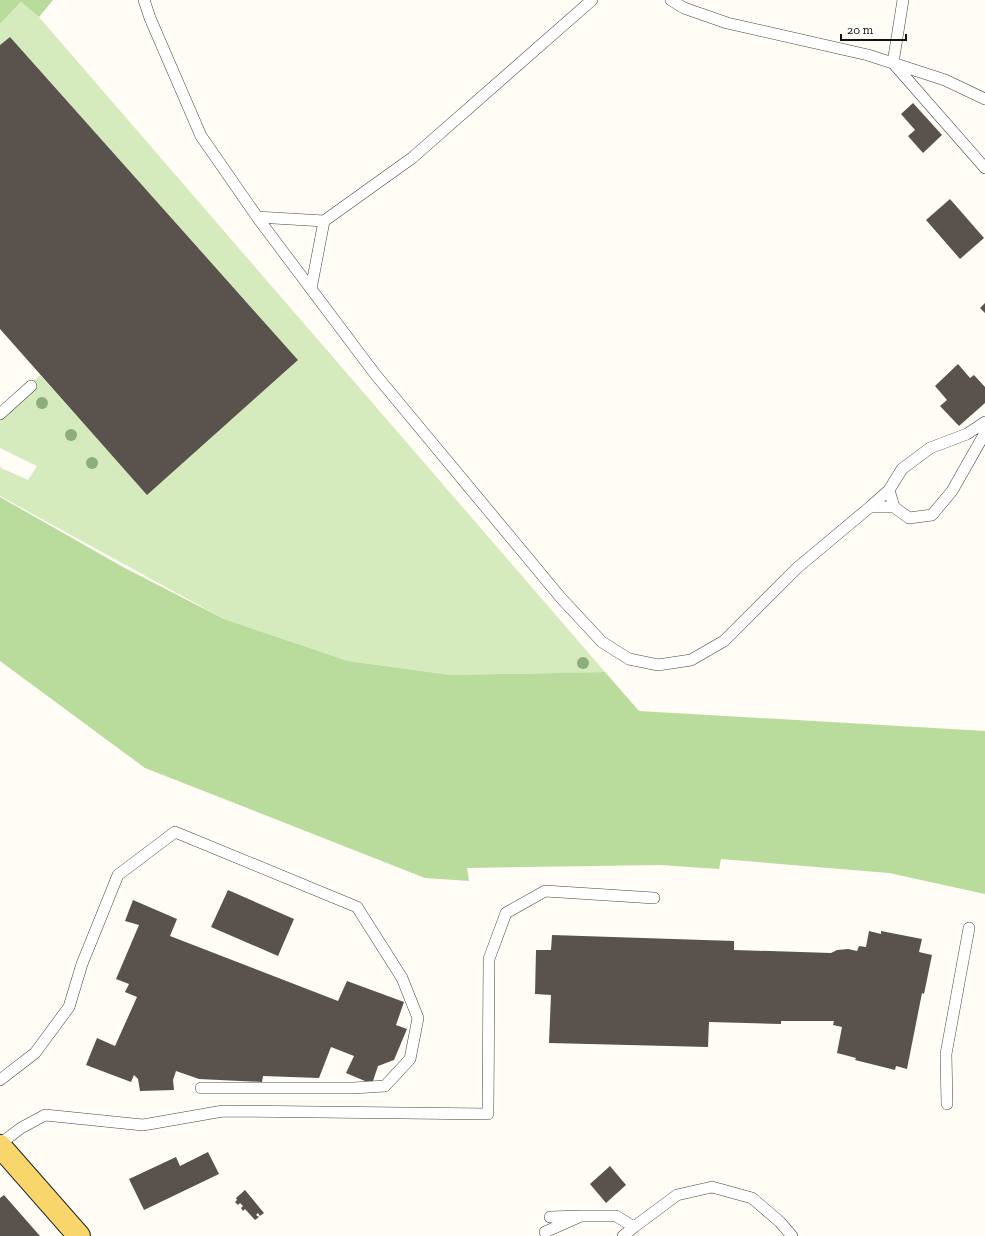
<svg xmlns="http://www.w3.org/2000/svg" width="985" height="1236" font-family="'Zilla Slab',serif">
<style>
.green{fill:#d5ebbd}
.forest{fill:#b9dc9c}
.building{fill:#5a524d}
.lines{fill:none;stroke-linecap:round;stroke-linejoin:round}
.lane-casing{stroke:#444;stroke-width:12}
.primary-casing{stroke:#222;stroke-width:24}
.lane{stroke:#fff;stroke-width:11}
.primary{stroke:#f9d66b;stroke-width:22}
.tree{fill:#8dad7f}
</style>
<rect width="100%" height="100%" fill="#fffdf5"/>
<path class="green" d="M21 2 39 17 605 672 451 675 348 661 224 619 0 496V465L1 468 28 480 37 466 0 448V411L40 375 147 494 298 360 10 37 0 45V24Z"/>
<path class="forest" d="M0 0H53L39 17 21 2 0 24Z
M0 497 123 567 224 619 348 661 451 675 605 672 639 711 985 731V894L889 873 721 859 719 869 660 865 467 868 469 881 425 878 145 768 0 661Z"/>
<path class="building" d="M10 37 298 360 147 495 0 329V45Z
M913 103 942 135 923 153 908 136 915 130 901 114Z
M950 199 984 238 960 259 926 220Z
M985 303V313L980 308Z
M958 364 970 378 974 375 985 387V403L959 426 940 406 947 400 935 386Z
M228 890 294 919 278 956 211 927Z
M133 900 177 919 170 936 338 1001 347 981 404 1002 396 1025 407 1029 394 1060 378 1066 372 1084 346 1073 354 1056 331 1047 319 1078 263 1076 262 1082 199 1079 176 1071 173 1080 174 1090 140 1091 138 1079 134 1075 131 1082 86 1065 97 1038 115 1046 137 997 125 992 129 984 116 979 139 925 125 921Z
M869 931 881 934V931L922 939 919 952 932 955 924 994 922 993 907 1069 896 1066 895 1070 855 1060 856 1058 837 1053 842 1027 833 1025 834 1021H781V1024L709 1022 708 1047 549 1043 551 995 535 994 536 950H551L552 935 734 941V950L831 953 837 950 848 949 857 951 859 946 866 947Z
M208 1152 219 1174 144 1210 129 1179 176 1157 180 1166Z
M610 1166 626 1185 606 1203 590 1184Z
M245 1190 264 1213 260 1216 258 1213 256 1215 259 1217 255 1220 245 1209 243 1211 241 1208 243 1206 240 1203 238 1205 235 1202 237 1200 236 1198Z
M4 1195 40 1236H0V1198Z"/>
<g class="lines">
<g class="lane-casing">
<path id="lane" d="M144 0 150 18 201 136 260 221 375 374 561 598 602 642 629 659 658 665 691 660 724 641 797 568 870 507
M671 0 684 8 727 23 868 55 945 80 985 99
M903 0 893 63 985 168
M257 217 324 221 311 289
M324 221 412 158 592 0
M0 414 31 386
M985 422 967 434 930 448 902 469 889 490 894 507 909 518 932 515 952 491 985 433
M889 490 870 507H894
M0 1080 35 1053 69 1007 82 964 118 875 175 832 357 907 402 978 418 1018 410 1059 385 1086 353 1088H201
M947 1104 946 1054 969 928
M0 1144 21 1128 45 1115 143 1125 223 1111 488 1114 489 959 506 913 545 891 654 898
M581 1216H616L634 1227 623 1236
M634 1227 677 1195 712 1187 752 1198 780 1222 792 1236
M545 1232 581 1216 550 1217"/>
</g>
<g class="primary-casing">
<path id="primary" d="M0 1146 79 1236"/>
</g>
<use href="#lane" class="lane"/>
<use href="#primary" class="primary"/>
</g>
<g class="tree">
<circle cx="42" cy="403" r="6"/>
<circle cx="71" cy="435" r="6"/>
<circle cx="92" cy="463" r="6"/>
<circle cx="583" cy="663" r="6"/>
</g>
<path d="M841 34v6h65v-6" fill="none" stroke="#111111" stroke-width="2"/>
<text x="847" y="34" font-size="12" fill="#111111" stroke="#ffffff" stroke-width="3" paint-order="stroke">20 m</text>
</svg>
